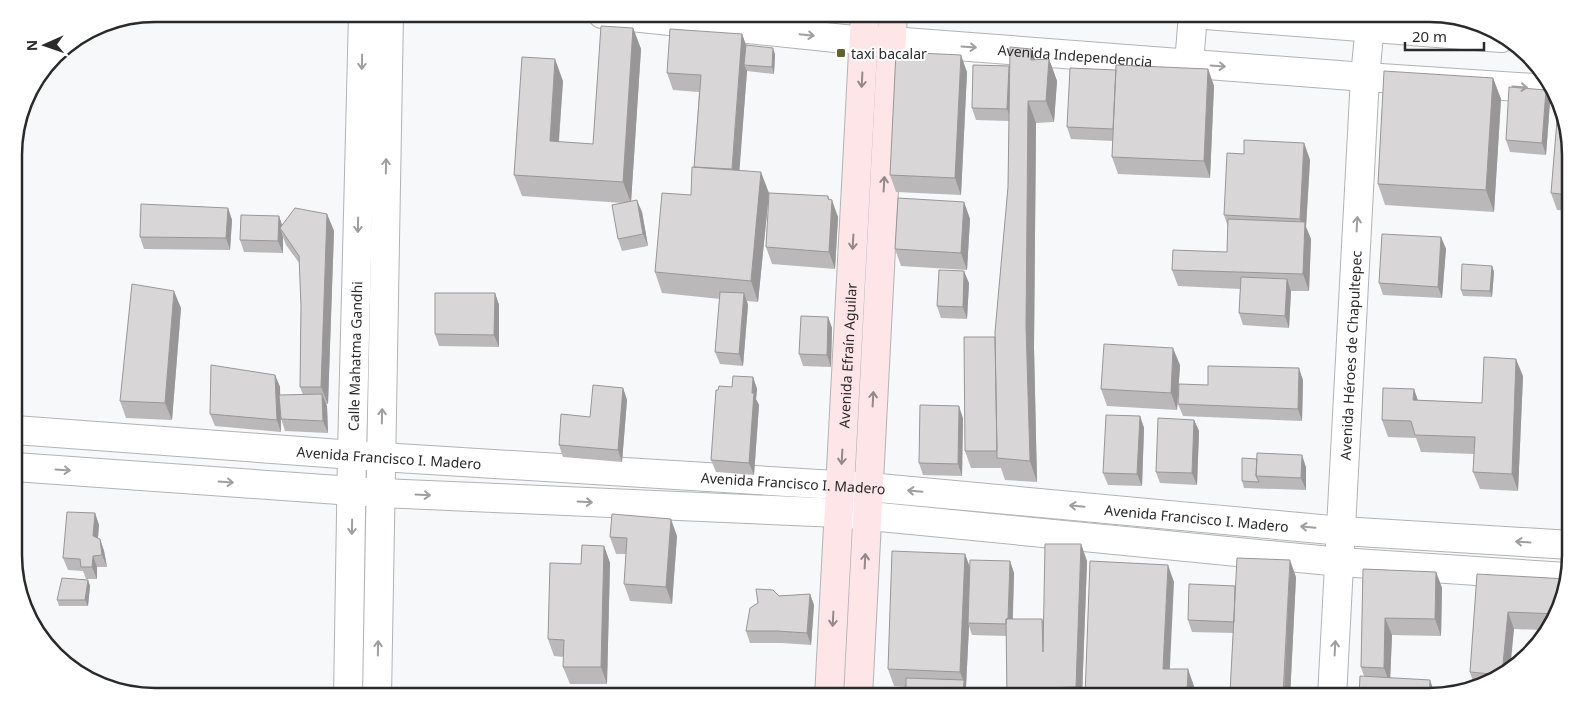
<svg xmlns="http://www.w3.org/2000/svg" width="1585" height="711" font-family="'Noto Sans',sans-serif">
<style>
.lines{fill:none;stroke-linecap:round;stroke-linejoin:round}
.street-casing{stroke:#b1b3b5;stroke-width:30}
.secondary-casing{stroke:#b1b3b5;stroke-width:30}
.street{stroke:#fff;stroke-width:28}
.secondary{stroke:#fde5e8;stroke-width:28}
.wall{fill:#bbb8b9}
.shaded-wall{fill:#989696}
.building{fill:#d9d6d7;stroke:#989696}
.oneway{stroke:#9f9fa0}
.oneway2{stroke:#94888a}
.poi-dot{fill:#61622f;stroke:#fff;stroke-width:2}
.labels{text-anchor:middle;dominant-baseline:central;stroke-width:4;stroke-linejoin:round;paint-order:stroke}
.poi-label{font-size:14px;fill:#2a2a2b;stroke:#fff;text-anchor:start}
.street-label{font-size:14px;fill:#2a2a2b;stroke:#fff}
.rim{fill:none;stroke:#2a2a2b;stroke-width:2.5}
</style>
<rect width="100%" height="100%" fill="#f6f8fa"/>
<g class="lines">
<g class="street-casing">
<g id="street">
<path id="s1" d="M602 14 864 41H891L1365 77 1550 89"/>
<path d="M1193 14 1501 38"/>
<path d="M1189 64 1193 14"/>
<path id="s2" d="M15 430 381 457 868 487 1342 531 1571 545"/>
<path d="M15 467 381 493 839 513 1340 562 1567 577"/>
<path id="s3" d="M348 697 352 454 363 14"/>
<path d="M377 697 389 14"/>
<path id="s4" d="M1332 697 1365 77 1371 14"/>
</g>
</g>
<g class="secondary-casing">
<g id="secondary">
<path id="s5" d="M829 697 865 14"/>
<path d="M858 697 893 14"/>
</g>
</g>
<use href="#street" class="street"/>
<use href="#secondary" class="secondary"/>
</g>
<path class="wall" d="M633 28 641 49 631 201 642 212 648 246 622 251 618 239 623 203 522 196 514 175 563 81 559 142 593 144Z
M742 34 746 45 775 54 774 74 747 71 739 170 769 193 758 302 747 301 748 305 743 366 720 364 715 352 720 299 662 293 655 272 691 195 694 167 699 92 673 90 667 73Z
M1031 49 1035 60 1049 59 1057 81 1054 122 1036 123 1034 348 1037 482 1005 480 1001 468H971L965 451 995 337 1008 187 1009 121 976 120 972 108 1009 66Z
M1208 69 1214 86 1210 178 1118 174 1112 157 1113 141 1071 139 1067 127 1116 70Z
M967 72 961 195 896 192 890 175Z
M1493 78 1501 99 1494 212 1385 205 1378 184Z
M1546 90 1550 102 1546 155 1510 152 1506 140Z
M1570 137V211L1557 210 1551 193Z
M1304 143 1310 160 1306 227 1311 239 1309 291H1291L1289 328 1243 325 1239 313 1240 289 1178 286 1172 270 1227 252 1228 227 1224 215 1244 154Z
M829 199 838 217 835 269 772 264 766 247Z
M964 202 970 219 967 270 901 266 895 249Z
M228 208 232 220 230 250 144 249 140 237Z
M327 214 334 231 328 404H326L327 406 328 433 285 431 281 418V432L215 426 210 414 275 375 280 387V395H303L300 387 301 306 300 264 286 245 283 237V253L244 252 240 240 279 216 282 225Z
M1441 237 1446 249 1442 298 1383 295 1379 283Z
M1492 266 1494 272 1492 297 1463 296 1461 290Z
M969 283 967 319 941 318 937 306Z
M495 293 499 305V347L439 346 435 334Z
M181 308 172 420 126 418 120 401Z
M828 317 832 328 831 367 803 366 799 354Z
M1180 365 1177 410 1107 406 1101 389Z
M1523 376 1518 491 1480 489 1473 472 1474 454 1421 452 1416 438 1388 437 1382 420 1418 400 1482 403Z
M753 377 757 389 756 399 759 405 754 475 716 472 711 460 718 390 732 387Z
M1303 380 1302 421 1183 416 1178 404Z
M623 388 627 400 622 462 563 457 559 445Z
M1140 416 1144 428 1142 486 1108 485 1103 473Z
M963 418 962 476 923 475 919 463Z
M1194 420 1199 431 1197 485 1160 483 1156 472Z
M1257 459 1306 467V490L1244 488 1242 481Z
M95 513 99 525 98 538 100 539 104 551 107 567H97V579H86L83 571 68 570 63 558Z
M677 536 672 604 630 601 624 584 626 554H616L610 537Z
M1081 544 1087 561 1082 697H1007L1006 636 972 635 969 626 966 687 968 692 894 686 888 669 965 554 969 566 1010 561 1014 573 1013 619H1042L1043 622Z
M604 546 610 563 607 684H570L563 667 564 657 554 656 548 639 581 564Z
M1363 569 1436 572 1442 588 1441 636 1392 635 1390 678 1364 676 1361 667Z
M1477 574 1560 610 1544 630 1514 629 1508 673 1474 685 1470 672Z
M1296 577 1290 697H1232L1230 693 1233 633 1192 632 1188 620 1235 586Z
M88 580 90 586 88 606H59L57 600Z
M810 594 814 605 811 645 782 643H750L746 631 779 596Z"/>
<path class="shaded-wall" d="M633 28 641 49 631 203 623 182Z
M742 34 748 51 744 65 747 71 738 190 732 173Z
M773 48 775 54 774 74 772 67Z
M1031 49 1039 70 1031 60Z
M961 55 967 72 961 195 955 178Z
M555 59 563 81 557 163 550 141Z
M1049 59 1057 81 1054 122 1046 101Z
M1009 66 1012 121 1007 109Z
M1208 69 1214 86 1210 178 1204 161Z
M1493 78 1501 99 1494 212 1486 190Z
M1546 90 1550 102 1546 155 1542 143Z
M1028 101 1036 123 1034 348 1037 482 1030 461 1026 326Z
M1304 143 1310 160 1306 227 1311 239 1309 291 1303 274 1304 231 1300 219Z
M761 172 769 193 758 302 751 281Z
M828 196 832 206V200L838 217 835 269 829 252Z
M637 200 642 212 648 246 643 234Z
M964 202 970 219 967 270 961 253Z
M228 208 232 220 230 250 226 238Z
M327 214 334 231 328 404 321 387Z
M279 216 283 228H280L283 237V253L278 241Z
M1441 237 1446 249 1442 298 1438 287Z
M1492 266 1494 272 1492 297 1490 291Z
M964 271 969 283 967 319 963 307Z
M1287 279 1291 291 1289 328 1285 316Z
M174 291 181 308 172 420 165 403Z
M495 293 499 305V347L494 335Z
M744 293 748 305 743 366 739 354Z
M828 317 832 328 831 367 827 355Z
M1173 348 1180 365 1177 410 1171 393Z
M1516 359 1523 376 1518 491 1512 474Z
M1299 368 1303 380 1302 421 1298 409Z
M275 375 280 387 281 432 277 420Z
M753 377 757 389 756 399 759 405 754 475 749 463Z
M623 388 627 400 622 462 618 450Z
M1414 389 1420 406 1413 400Z
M322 394 327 406 328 433 323 421Z
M959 406 963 418 962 476 958 464Z
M1140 416 1144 428 1142 486 1137 474Z
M1194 420 1199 431 1197 485 1192 473Z
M1302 455 1306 467V490L1301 478Z
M95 513 99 525 97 548 93 536Z
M671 519 677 536 672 604 666 587Z
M100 539 104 551 107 567 102 555Z
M1081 544 1087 561 1082 697H1079L1076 687Z
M604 546 610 563 607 684 601 667Z
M965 554 971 570 968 623 969 626 966 687 968 692V697H963L964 682 960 672Z
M93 556 97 567V579L92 567Z
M1290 560 1296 577 1290 697H1284Z
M1010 561 1014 573 1012 636 1008 624Z
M1168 565 1174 582 1169 686 1163 669Z
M1436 572 1442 588 1441 636 1435 619Z
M88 580 90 586 88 606 85 600Z
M810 594 814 605 811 645 807 633Z
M1508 612 1514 629 1510 671 1508 673 1502 675Z
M1385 618 1392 635 1390 684 1384 668Z
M1188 669 1194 686V697H1187Z
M1430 680 1436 697H1429Z
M1043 688 1046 697H1043Z"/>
<path class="building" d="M601 26 633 28 623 182 514 175 522 57 555 59 550 141 593 144Z
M670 29 742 34 732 169 694 167 701 75 667 73Z
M746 45 773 48 772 67 744 65Z
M1010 47 1031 49V60L1049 59 1046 101H1028L1026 326 1030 461 997 458 995 332 1008 187Z
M896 52 961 55 955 178 890 175Z
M973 65 1009 66 1007 109 972 108Z
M1116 65 1208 69 1204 161 1112 157Z
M1070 68 1116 70 1113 129 1067 127Z
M1384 71 1493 78 1486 190 1378 184Z
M1509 87 1546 90 1542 143 1506 140Z
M1558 108 1570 137V195L1551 193Z
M1244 140 1304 143 1300 219 1224 215 1227 153 1244 154Z
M692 167 761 172 751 281 655 272 662 193 691 195Z
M769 193 828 196V199L832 200 829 252 766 247Z
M898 198 964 202 961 253 895 249Z
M637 200 643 234 618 239 612 205Z
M141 204 228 208 226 238 140 237Z
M295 208 327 214 321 387H300L301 306 299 256 280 228Z
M241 215 279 216 278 241 240 240Z
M1228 219 1305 222 1303 274 1172 270 1173 250 1227 252Z
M1382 234 1441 237 1438 287 1379 283Z
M1462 264 1492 266 1490 291 1461 290Z
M939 270 964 271 963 307 937 306Z
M1241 277 1287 279 1285 316 1239 313Z
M132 284 174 291 165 403 120 401Z
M720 292 744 293 739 354 715 352Z
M435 293H495L494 335 435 334Z
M801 316 828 317 827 355 799 354Z
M964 337H995L997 451H965Z
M1104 344 1173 348 1171 393 1101 389Z
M1484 357 1516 359 1512 474 1473 472 1475 437 1415 435 1411 421 1382 420 1383 388 1414 389 1413 400 1482 403Z
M211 365 275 375 277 420 210 414Z
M1208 366 1299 368 1298 409 1178 404 1179 384 1208 385Z
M733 376 753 377 752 393H754L749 463 711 460 716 390H718L719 386 732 387Z
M593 385 623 388 618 450 559 445 561 414 590 417Z
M322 394 323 421 281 419 279 395Z
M920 405 959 406 958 464 919 463Z
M1106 415 1140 416 1137 474 1103 473Z
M1158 418 1194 420 1192 473 1156 472Z
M1257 453 1302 455 1301 478 1256 476Z
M1242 458 1257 459 1256 476 1259 482 1242 481Z
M67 512 95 513 93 536 100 539 102 555 93 556 92 567H81L80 559 63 558Z
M612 514 671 519 666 587 624 584 627 538 610 537Z
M1045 544H1081L1076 687 1043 688V697H1007L1006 619H1042L1043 652Z
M582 545 604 546 601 667H563L564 640 548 639 550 563 581 564Z
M892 551 965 554 960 672 888 669Z
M1237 558 1290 560 1283 696 1230 693Z
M970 560 1010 561 1008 619H1006V624L968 623Z
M1090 561 1168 565 1163 669H1188L1187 697H1085Z
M1363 569 1436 572 1435 619 1385 618 1384 668 1361 667Z
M1477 574 1567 579 1560 610 1557 614 1508 612 1502 675 1470 672Z
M62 578 88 580 85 600H57Z
M1189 584 1235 586 1234 622 1188 620Z
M756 589 773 590 779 596 810 594 807 633 777 631H746L750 608 758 603Z
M1360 676 1430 680 1429 697H1359Z
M906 678 964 680 963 697H906Z
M258 691 323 694V697H258Z"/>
<defs><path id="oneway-shaft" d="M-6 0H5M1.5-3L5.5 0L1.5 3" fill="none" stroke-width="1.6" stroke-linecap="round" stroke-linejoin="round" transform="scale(1.25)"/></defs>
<g class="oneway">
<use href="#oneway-shaft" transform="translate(807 35) rotate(6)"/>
<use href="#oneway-shaft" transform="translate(969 47) rotate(4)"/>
<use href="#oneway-shaft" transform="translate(362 62) rotate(91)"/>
<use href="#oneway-shaft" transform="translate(1218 66) rotate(4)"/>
<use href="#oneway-shaft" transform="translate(1520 87) rotate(4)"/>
<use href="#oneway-shaft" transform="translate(386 166) rotate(-89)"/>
<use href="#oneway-shaft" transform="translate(1357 224) rotate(-87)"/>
<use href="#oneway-shaft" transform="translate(358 225) rotate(91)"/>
<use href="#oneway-shaft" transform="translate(382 416) rotate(-89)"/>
<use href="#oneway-shaft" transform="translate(63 470) rotate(4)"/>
<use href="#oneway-shaft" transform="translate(226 482) rotate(4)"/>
<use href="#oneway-shaft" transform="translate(915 491) rotate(-175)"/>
<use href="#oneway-shaft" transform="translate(423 495) rotate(3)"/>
<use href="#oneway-shaft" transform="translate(585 502) rotate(3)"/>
<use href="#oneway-shaft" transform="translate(1077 506) rotate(-175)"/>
<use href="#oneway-shaft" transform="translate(352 527) rotate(91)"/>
<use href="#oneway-shaft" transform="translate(1308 527) rotate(-175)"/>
<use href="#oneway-shaft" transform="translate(1523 542) rotate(-176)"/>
<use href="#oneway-shaft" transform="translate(378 648) rotate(-89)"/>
<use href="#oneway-shaft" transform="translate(1335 648) rotate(-87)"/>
</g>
<g class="oneway2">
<use href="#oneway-shaft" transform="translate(862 80) rotate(93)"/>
<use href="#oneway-shaft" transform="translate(884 184) rotate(-87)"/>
<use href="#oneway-shaft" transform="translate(853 242) rotate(93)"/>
<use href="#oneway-shaft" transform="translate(873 399) rotate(-87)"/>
<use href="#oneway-shaft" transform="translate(842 457) rotate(93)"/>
<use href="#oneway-shaft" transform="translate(865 561) rotate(-87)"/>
<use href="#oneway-shaft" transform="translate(833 619) rotate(93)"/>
</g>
<rect class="poi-dot" x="836" y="48" width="10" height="10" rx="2.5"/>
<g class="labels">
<g class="poi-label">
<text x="851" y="53">taxi bacalar</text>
</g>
<g class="street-label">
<text stroke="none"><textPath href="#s1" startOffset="475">Avenida Independencia</textPath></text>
<text stroke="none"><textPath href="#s3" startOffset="341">Calle Mahatma Gandhi</textPath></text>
<text stroke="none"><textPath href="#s5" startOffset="342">Avenida Efraín Aguilar</textPath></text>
<text stroke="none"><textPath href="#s4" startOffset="342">Avenida Héroes de Chapultepec</textPath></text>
<text stroke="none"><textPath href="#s2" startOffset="375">Avenida Francisco I. Madero</textPath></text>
<text stroke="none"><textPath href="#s2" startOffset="780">Avenida Francisco I. Madero</textPath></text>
<text stroke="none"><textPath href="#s2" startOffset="1185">Avenida Francisco I. Madero</textPath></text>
</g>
</g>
<path d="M0 0H1585V711H0ZM155 22H1429A133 133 0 0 1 1562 155V555A133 133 0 0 1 1429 688H155A133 133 0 0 1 22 555V155A133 133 0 0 1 155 22Z" fill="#fff" fill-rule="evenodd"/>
<path class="rim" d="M155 22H1429A133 133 0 0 1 1562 155V555A133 133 0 0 1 1429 688H155A133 133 0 0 1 22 555V155A133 133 0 0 1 155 22Z"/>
<g transform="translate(45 45) rotate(268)" stroke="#ffffff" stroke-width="4" paint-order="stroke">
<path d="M0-4L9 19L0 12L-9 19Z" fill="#2a2a2b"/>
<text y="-8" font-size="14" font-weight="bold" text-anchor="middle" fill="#2a2a2b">N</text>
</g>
<path d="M1405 42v8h79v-8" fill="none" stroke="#2a2a2b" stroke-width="2.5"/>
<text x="1412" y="42" font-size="15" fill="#2a2a2b" stroke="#ffffff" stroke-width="4" paint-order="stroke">20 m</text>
</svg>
